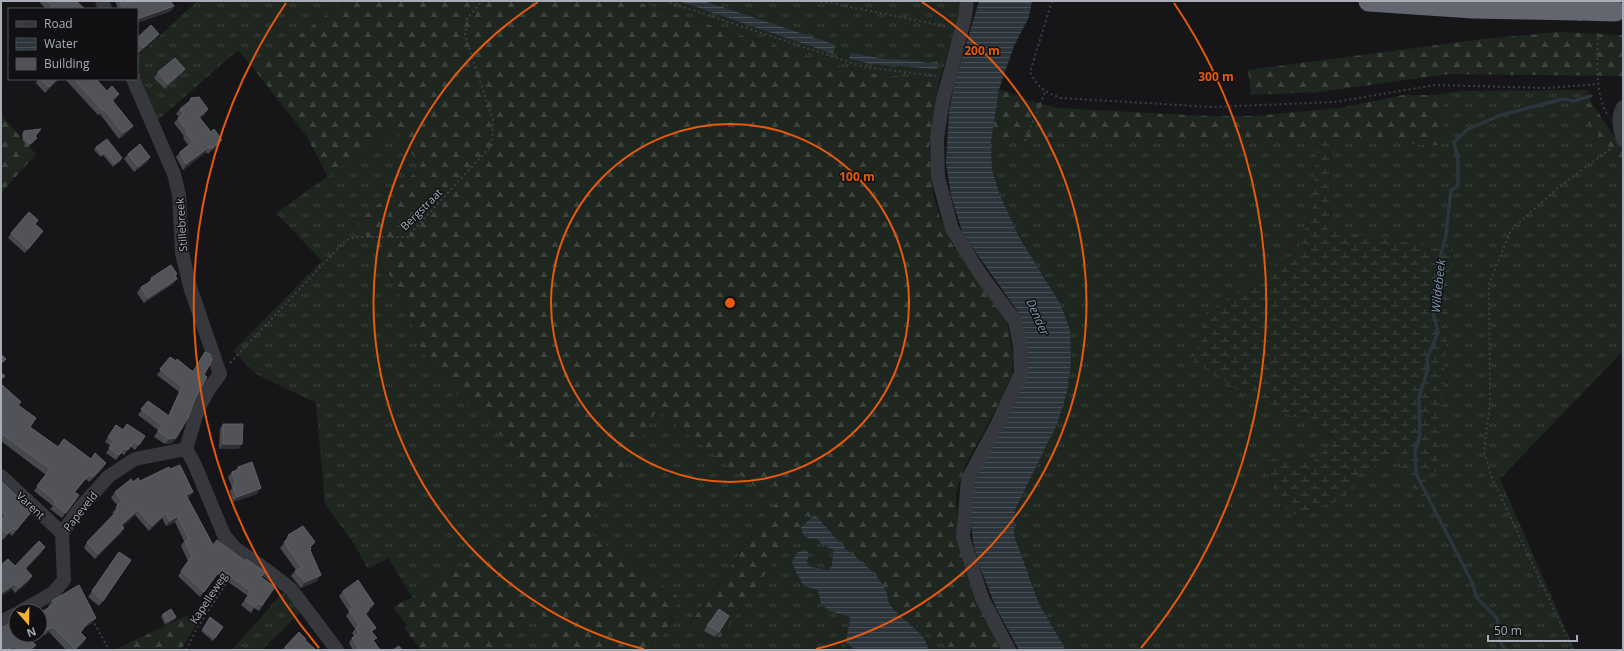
<svg xmlns="http://www.w3.org/2000/svg" width="1624" height="651" font-family="'Open Sans',sans-serif">
<style>
.grass{fill:url(#grass-tufts)}
.forest{fill:url(#forest-firs)}
.wetland{fill:url(#wetland-marsh)}
.water{fill:url(#water-rules)}
.lines{fill:none;stroke-linecap:round;stroke-linejoin:round}
.stream{stroke:#2c353c;stroke-width:3.5}
.path{stroke:#3d3f44;stroke-width:2;stroke-dasharray:2 3;stroke-linecap:butt}
.minor{stroke:#37383d;stroke-width:14}
.highway{stroke:#63666e;stroke-width:21}
.highway-bridge{stroke:#63666e;stroke-width:21}
.wall{fill:#47494d}
.shaded-wall{fill:#2f3033}
.building{fill:#525359;stroke:#5f6168}
.ring{fill:none;stroke:#e8590c;stroke-width:2}
.labels{text-anchor:middle;dominant-baseline:central;stroke-width:3;stroke-linejoin:round;paint-order:stroke}
.street-label{font-size:11px;fill:#a8adb8;stroke:#111113}
.water-label{font-size:12px;font-style:italic;fill:#7f9bb3;stroke:#111113}
.centre{fill:#e8590c;stroke:#111113;stroke-width:2}
.ring-label{font-size:12px;text-anchor:middle;font-weight:bold;fill:#e8590c;stroke:#111113;stroke-width:3;stroke-linejoin:round;paint-order:stroke}
</style>
<defs>
<pattern id="grass-tufts" width="24" height="20" patternUnits="userSpaceOnUse"><rect width="24" height="20" fill="#1e261f"/><path d="M3 7l-1-3M5 7V3M7 7l1-3M15 17l-1-3M17 17v-4M19 17l1-3" fill="none" stroke="#3c433d"/></pattern>
<pattern id="forest-firs" width="22" height="20" patternUnits="userSpaceOnUse"><rect width="22" height="20" fill="#1e261f"/><path d="M5 1l3.5 6h-7zM16 11l3.5 6h-7z" fill="#3c433d"/></pattern>
<pattern id="wetland-marsh" width="20" height="14" patternUnits="userSpaceOnUse"><rect width="20" height="14" fill="#1e261f"/><path d="M1 5h8M5 5V1M11 12h8M15 12V8" fill="none" stroke="#3c433d"/></pattern>
<pattern id="water-rules" width="6" height="5" patternUnits="userSpaceOnUse"><rect width="6" height="5" fill="#2c353c"/><path d="M0 2.5h6" fill="none" stroke="#485056"/></pattern>
</defs>
<rect width="100%" height="100%" fill="#161618"/>
<path class="grass" d="M197 1H345L254 69 238 50 158 120 137 72V57Z
M635 1H961L955 28 939 82 856 71 802 55Z
M1587 90 1591 102 1577 111 1623 165V351L1500 479 1575 650H1066L1039 604 1014 535 1015 510 1058 422 1067 392 1071 364 1061 305 1019 237 1000 195 992 169 991 142 1090 140H1317L1313 206 1297 252 1261 276 1256 402 1319 426 1336 440 1311 463 1354 488 1359 473 1396 456 1431 500 1423 476 1329 229 1332 139C1349 137 1366 136 1383 139 1402 142 1420 146 1439 145L1443 105 1436 95 1459 91Z
M395 128 421 168 386 268 407 308 422 351 501 435 525 464 546 503 551 510 412 597 388 558 368 569 354 544 325 504 316 403 256 374 233 351 322 261 276 213Z
M657 410 758 489 772 484 783 493 689 624 716 644 807 515 835 560 851 615 844 639 847 647 852 650H652L674 620 586 530Z
M284 591 302 611 262 650H232Z
M541 612 559 636 540 650H492Z
M913 622 952 650H928V647Z"/>
<path class="forest" d="M345 1H635L802 55 856 71 939 82 929 147 933 193 940 218 950 241 1007 322 1013 356 1012 374 1002 398 964 468 956 493 957 521 1002 650H952L914 623 928 647V650H902L899 649 896 650H852L847 647 844 639 851 615 823 610 815 588 835 560 807 515 716 644 689 625 783 493 772 484 758 489 657 410 586 530 681 599 669 617 674 620 652 650H540L558 636 541 613 492 650H421L404 628 407 626 393 607 412 597 551 510 546 503 525 464 501 435 479 413 452 389 422 351 407 308 386 268 357 222 421 168 395 128 328 177 307 137 254 69Z
M1558 32 1623 35V76L1449 74 1319 92 1251 95 1248 70 1483 39Z
M999 89 1031 101 1058 108 1207 116H1255L1340 108 1403 95H1436L1443 104V129L1439 145C1418 146 1401 141 1380 139 1359 137 1339 139 1317 140H1090L991 142Z
M1591 102 1623 150V165L1577 111Z
M1 115 36 154 1 193Z
M186 616 197 623 181 650 116 649Z"/>
<path class="wetland" d="M1332 139 1329 229 1453 250 1437 472 1424 476 1431 500 1421 505 1396 456 1359 473 1354 488 1339 501 1291 516 1271 482 1270 459 1311 463 1336 439 1319 426 1256 402 1194 361 1206 313 1297 252 1313 206 1317 140Z"/>
<path class="water" d="M679 1H704L836 45 833 54Z
M979 1H1032L1029 17 1014 46 999 89 991 142 992 169 1000 195 1019 237 1061 305 1070 330 1071 364 1067 392 1058 422 1015 510 1014 535 1039 604 1066 650H1019L996 608 978 562 973 542 970 514 974 475 1026 359C1027 341 1024 325 1016 309L963 234 951 196 946 163 949 111 955 81Z
M851 53 885 59 918 61 927 63 938 62 939 67 935 69 872 64 849 59Z
M815 515C824 524 831 534 840 543 854 558 875 569 885 589 888 593 887 599 889 603 898 619 927 632 928 650H901L899 649 896 650H856L846 643 850 617 830 611 821 604 818 590 804 586 796 572 792 562 797 553 805 549 809 554 807 562 810 567 828 570 832 566 833 550 822 544 817 539H810L803 535 801 527Z"/>
<g class="lines">
<path class="stream" d="M1505 650 1500 641 1497 618 1476 597 1473 584 1416 474 1415 451 1420 435 1419 397 1428 368 1427 359 1438 332 1433 313 1440 258 1446 235 1451 190 1458 186V160L1454 142 1468 129 1501 115 1563 99 1574 101 1591 96"/>
<path class="path" d="M665 1 864 67 937 76
M821 1 949 27
M1052 1 1030 72C1039 89 1045 92 1061 98L1212 107 1335 102 1435 85 1547 88 1598 84
M1598 33C1598 59 1594 90 1607 114
M1025 141 1045 92
M230 363 346 240 356 237H407L492 145 493 121 465 35 467 19 482 1
M92 619 109 650
M186 650 196 630 229 579
M1573 650 1492 478 1484 452 1490 403 1489 284 1511 230 1559 187 1613 147"/>
<path class="minor" d="M102 1 105 9
M967 1 965 17 943 100 937 138 938 177 952 229 981 275 1015 321 1020 346 1021 373 998 423 968 479 963 537 982 598 1009 650
M133 79 174 174 179 195 182 253 191 290 220 374 209 389 198 409 186 449
M1623 107C1617 117 1620 129 1623 140
M186 449 194 463 224 535 235 548 269 572 291 589 337 650
M1 476 62 533
M21 611 53 593 64 580 62 533 80 508 109 476 135 459 186 449
M1 622 16 614"/>
<path class="highway" d="M1369 1 1473 8 1580 10"/>
<path class="highway-bridge" d="M1580 10 1615 11"/>
</g>
<path class="wall" d="M42 1H76L84 9H46L40 3Z
M115 1H170L174 6 171 11 137 23V9H118Z
M137 38 155 39 139 53 137 51Z
M185 69 181 74 165 89 154 78 158 72Z
M38 79H59L45 93 36 83Z
M65 79H96L107 91 119 94 113 102 133 126 129 131 119 139 100 114 98 115Z
M191 98 208 109 205 114 200 118 211 132 222 140 219 145 208 154 206 152 183 170 176 157 180 152 188 145 183 138 184 136 174 123 179 117 176 114 180 109 188 103Z
M41 129 36 136 35 140 28 147 23 141 22 134 24 131Z
M96 147 122 158 120 161 113 167 103 155 101 157 94 150Z
M128 154 150 157 147 162 134 172 124 159Z
M38 220 35 224 40 235 25 253 8 238 11 233Z
M177 274 176 276 173 284 144 303 137 293 141 287 148 283 151 278Z
M205 352 204 375 194 401 176 438 172 443 165 444 154 437 158 430 138 415 148 401 168 416 179 392 157 375 170 357 176 361 193 371Z
M1 384 21 402 18 406 30 427 58 447 103 468 89 482 86 479 75 492 79 495 62 518 50 509 53 506 34 491 46 475 1 441Z
M223 424 242 444 238 449H219L220 429Z
M116 425 123 430 145 436 135 450 130 446 124 455 121 453 116 460 106 453 111 446 105 442Z
M238 467 257 494 233 502 230 491 232 488 228 477 232 472 236 470Z
M170 469 189 497 188 498 213 545 275 587 259 611 254 608 251 613 241 605 248 596 217 574 200 597 178 576 188 561 181 546 184 541 175 522 166 526 162 518 149 531 135 515 123 526 121 533 95 559 84 548 87 542 114 514 112 513 118 506 111 498 115 492 133 482 140 481Z
M1 481 32 511 12 536 9 533 3 540 1 538V521L2 520 1 519Z
M288 535 311 548 310 550 317 581 301 588 291 576 295 571 296 570 280 548 285 542V541Z
M42 552 26 569 29 581 15 593 12 589 1 596V565L15 566Z
M119 552 103 601 99 606 88 597Z
M343 591 374 604 366 615 376 628 372 632 374 642 380 650H353L349 643 352 638 354 636 352 633 355 629 346 616 349 612 339 596Z
M52 601 92 623 85 627 81 633 86 638 83 643 76 650H66L49 632 45 635 40 631V613L49 607 48 606Z
M163 614 176 617 174 620 165 625 161 616Z
M715 614 719 632 715 637 704 631Z
M210 617 223 627 213 641 201 631Z
M16 635 36 645 33 650H1Z
M305 640 316 650H283L285 647Z"/>
<path class="shaded-wall" d="M174 6 171 11 137 23V19Z
M159 34 155 39 139 53 143 48Z
M185 69 181 74 165 89 168 84Z
M57 79H59L45 93 49 87Z
M119 94 115 100 108 106 112 100Z
M208 109 205 114 195 122 199 117Z
M133 126 129 131 119 139 123 133Z
M37 138 28 147 30 144Z
M222 140 219 145 208 154 211 149Z
M209 147 206 152 183 170 186 164Z
M150 157 147 162 134 172 138 167Z
M122 158 120 161 113 167 115 164Z
M177 279 173 284 144 303 148 298Z
M176 438 172 443 165 444 169 439Z
M223 444H242L238 449H219Z
M106 463 103 468 89 482 93 477Z
M261 488 257 494 233 502 237 497Z
M193 492 189 497 183 500 186 495Z
M138 510 135 515 118 530 121 525Z
M32 511 12 536 16 530Z
M166 513 162 518 149 531 152 526Z
M178 516 175 522 166 526 170 521Z
M13 528 9 533 3 540 7 534Z
M124 528 121 533 95 559 98 554Z
M45 547 42 552 22 573 25 568Z
M321 575 317 581 301 588 305 582Z
M32 576 29 581 15 593 19 588Z
M15 584 12 589 1 596V593Z
M374 604 370 610 364 614 368 608Z
M176 617 174 620 165 625 167 622Z
M96 618 92 623 85 627 77 638 89 622Z
M53 627 49 632 45 635 48 630Z
M86 638 83 643 76 650H74Z
M36 645 33 650H29Z
M15 646 12 650H8Z"/>
<path class="building" d="M47 1H76L84 8 83 9H48L52 6Z
M120 1H170L174 6 137 19V9H123Z
M151 25 159 34 143 48 137 41V38Z
M175 58 185 69 168 84 158 72Z
M41 79H57L49 87Z
M74 79H96L107 91 112 86 119 94 112 100 133 126 123 133 104 109 102 110Z
M199 97 208 109 199 117 211 132 214 129 222 140 211 149 209 147 186 164 180 152 193 142 186 133 188 132 178 118 184 113 180 109 190 101 191 98Z
M41 129 35 136 37 138 30 144 24 138V131Z
M107 139 122 158 115 164 105 152 102 154 96 147Z
M140 144 150 157 138 167 128 154Z
M29 212 38 220 35 224 43 231 28 249 11 233Z
M171 265 177 274 175 275 177 279 148 298 141 287 153 280 151 278Z
M205 352 210 354 212 360 204 375 207 377 194 401 188 418 176 438 169 439 158 431 162 425 141 409 148 401 169 416 182 387 160 369 170 357 176 361 177 359 193 372Z
M1 354 6 359 1 364Z
M1 372 5 376 1 380Z
M1 384 21 402 18 405 36 418 30 427 58 447 64 439 91 459 95 453 106 463 93 477 89 474 74 492 79 495 66 513 54 504 56 501 37 486 50 469 1 433V420L3 419 1 417Z
M127 424 145 436 139 445 134 441 128 450 124 448 119 455 109 448 114 441 108 437 116 425 123 430Z
M223 424H243L242 444H223Z
M252 462 261 488 237 497 233 486 236 484 232 472 239 469 238 467Z
M180 465 193 492 186 495 213 545 217 540 245 561 246 559 265 572 261 577 275 587 262 605 258 603 255 607 245 600 251 591 221 569 204 592 181 571 192 556 185 541 189 539 178 516 170 521 166 513 152 526 138 510 121 525 124 528 98 554 87 542 118 510 116 507 122 501 115 492 131 479 133 482 138 478 140 481 169 467 170 469Z
M1 481 32 511 16 530 13 528 7 534 1 529V521L6 515 1 510Z
M303 526 315 542 310 547 311 549 310 550 321 575 305 582 295 571 302 568 284 542 290 538 288 535Z
M39 541 45 547 25 568 32 576 19 588 15 584 1 593V568L2 567 1 565 8 559 15 566Z
M119 552 131 560 103 601 92 591Z
M358 580 374 604 368 608 369 610 365 613 376 628 371 631 377 638 373 640 380 650H360L352 638 359 633 356 628 359 625 349 610 353 608 343 591Z
M79 585 96 618 89 622 80 632 86 638 75 649 53 627 48 630 44 626 40 620V613L55 604 52 601 55 599Z
M171 609 176 617 167 622 163 614Z
M719 609 729 616 719 632 708 625Z
M210 617 223 627 215 638 203 629Z
M13 622 16 628V635H25L36 645 29 650H20L15 646 8 650H1V628Z
M299 632 306 639 305 640 316 650H289L285 647Z
M399 646 402 650H393Z"/>
<g class="ring">
<circle cx="730" cy="303" r="179"/>
<path d="M644 649A357 357 0 0 1 538 2M922 2A357 357 0 0 1 816 649"/>
<path d="M319 648A536 536 0 0 1 286 3M1174 3A536 536 0 0 1 1141 648"/>
</g>
<g class="labels">
<g class="street-label">
<text transform="translate(421 209) rotate(-45)">Bergstraat</text>
<text transform="translate(181 225) rotate(-94)">Stillebreek</text>
<text transform="translate(31 505) rotate(43)">Varent</text>
<text transform="translate(80 511) rotate(-51)">Papeveld</text>
<text transform="translate(208 598) rotate(-57)">Kapelleweg</text>
</g>
<g class="water-label">
<text transform="translate(1438 286) rotate(-84)">Wildebeek</text>
<text transform="translate(1038 317) rotate(66)">Dender</text>
</g>
</g>
<circle cx="730" cy="303" r="6" class="centre"/>
<g class="ring-label">
<text x="982" y="55">200 m</text>
<text x="1216" y="81">300 m</text>
<text x="857" y="181">100 m</text>
</g>
<rect width="1624" height="651" fill="none" stroke="#a8adb8" stroke-width="4"/>
<rect x="8" y="8" width="130" height="72" fill="#111113" stroke="#4d4f55"/>
<rect x="16" y="21" width="20" height="6" fill="#37383d" stroke="#4d4f55"/>
<text x="44" y="28" font-size="12" fill="#a8adb8">Road</text>
<rect x="16" y="38" width="20" height="12" fill="url(#water-rules)" stroke="#4d4f55"/>
<text x="44" y="48" font-size="12" fill="#a8adb8">Water</text>
<rect x="16" y="58" width="20" height="12" fill="#525359" stroke="#4d4f55"/>
<text x="44" y="68" font-size="12" fill="#a8adb8">Building</text>
<g transform="translate(28 623) rotate(160)"><circle r="19" fill="#111113" stroke="#4d4f55"/>
<path d="M0-3L7 15L0 10L-7 15Z" fill="#f2b134"/>
<text y="-6" font-size="11" font-weight="bold" text-anchor="middle" fill="#a8adb8">N</text>
</g>
<path d="M1488 635v6h89v-6" fill="none" stroke="#a8adb8" stroke-width="2"/>
<text x="1494" y="635" font-size="12" fill="#a8adb8" stroke="#111113" stroke-width="3" paint-order="stroke">50 m</text>
</svg>
